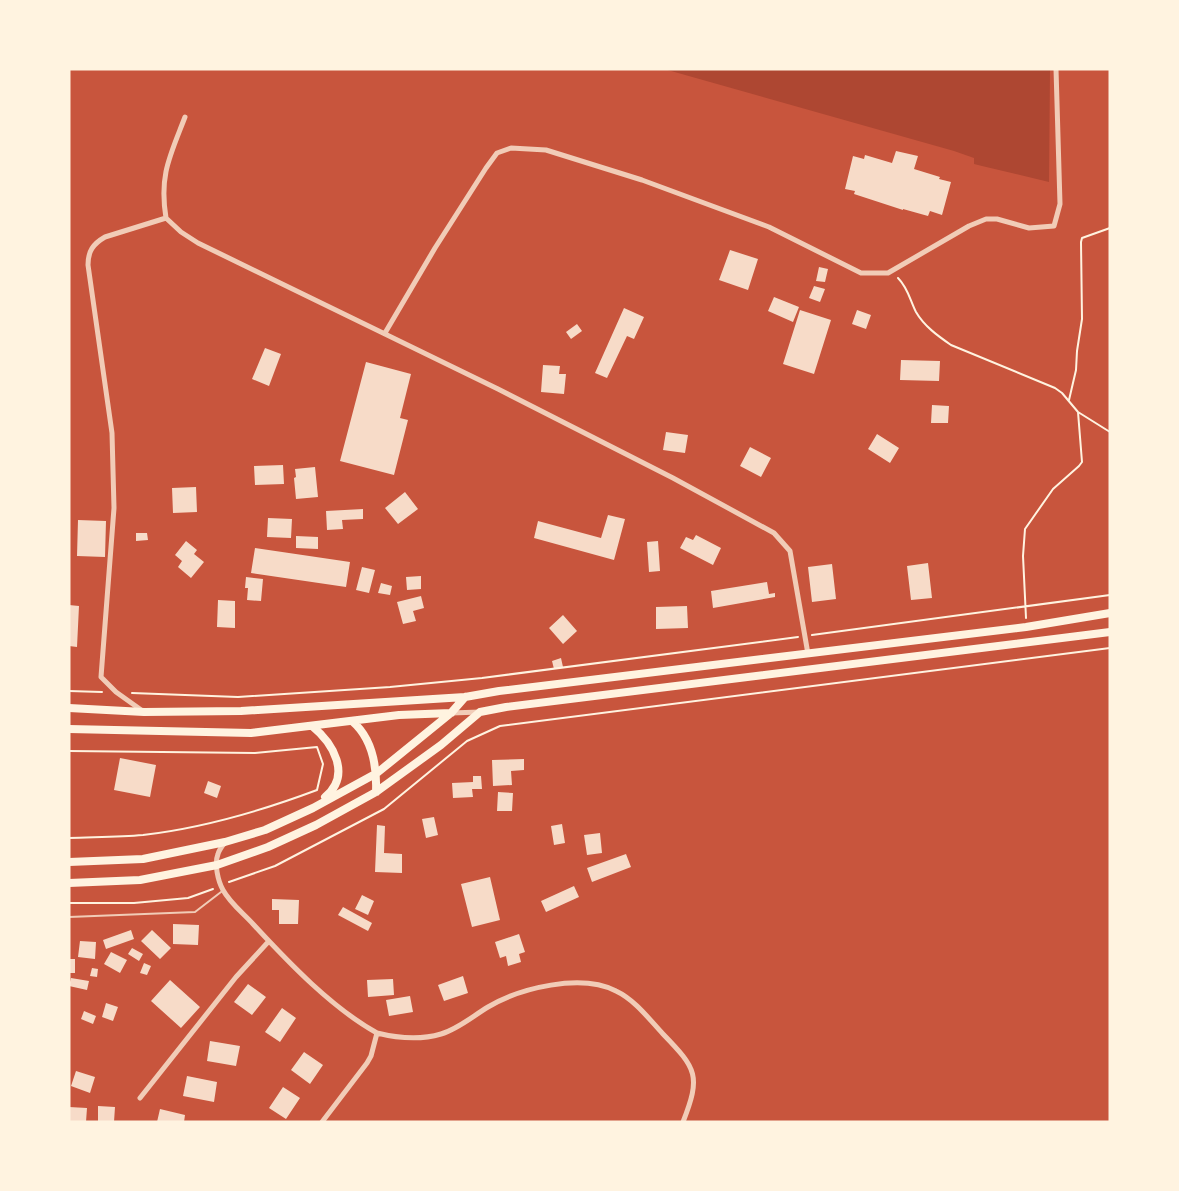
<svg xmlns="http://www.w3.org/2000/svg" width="1179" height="1191" font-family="Roboto,sans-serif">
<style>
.green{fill:#ae4732}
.building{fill:#f7dbc8}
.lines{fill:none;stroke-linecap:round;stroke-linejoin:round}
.path{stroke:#fff3e0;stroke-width:2}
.service{stroke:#f1ccb7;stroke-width:2}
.minor{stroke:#f1ccb7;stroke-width:5}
.secondary{stroke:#fff3e0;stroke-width:8}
</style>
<rect width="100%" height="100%" fill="#c8553d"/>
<path class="green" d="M664 69H1050L1049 182 982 166 974 164V158L954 151Z"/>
<path class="building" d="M896 151 918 156 914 169 940 177 939 179 951 182 942 215 930 211 928 216 903 209V210L854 194 855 191 845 189 853 156 864 159 865 155 892 163Z
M730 250 758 259 748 290 719 280Z
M819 267 828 269 825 282 816 281Z
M814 286 825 289 820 302 809 298Z
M774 297 799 307 793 322 768 311Z
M624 308 644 317 634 339 627 336 607 378 595 373Z
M800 310 831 320 814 374 783 364Z
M857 310 871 315 866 329 852 324Z
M577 324 582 331 571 339 566 332Z
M265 348 281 354 269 386 252 379Z
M901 360 940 361 939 381 900 380Z
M366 362 411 374 400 418 408 420 394 475 340 461Z
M543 365 560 366 559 374H566L564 394 541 392Z
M932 405 949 406 948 423H931Z
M666 432 688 435 685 453 663 450Z
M877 434 899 448 890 463 868 449Z
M750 447 771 458 761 477 740 466Z
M283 465 284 484 255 485 254 466Z
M315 467 318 497 296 499 294 478 296 477 295 469Z
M196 487 197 512 173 513 172 488Z
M405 492 418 509 398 524 385 508Z
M363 509V519L342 520 343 529 327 530 326 511Z
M608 515 625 519 614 560 534 538 538 521 601 538Z
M268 518 292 519 291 538 267 537Z
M78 520 106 521 105 557 77 556Z
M136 533H147L148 540 136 541Z
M696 535 721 548 713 565 680 548 686 537 693 540Z
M296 536 318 537V549L296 548Z
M186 541 197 550 194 554 204 562 191 578 178 567 182 561 175 555Z
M658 541 660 571 649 572 647 542Z
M255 548 350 562 346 587 251 573Z
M928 563 932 598 911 600 907 566Z
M832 564 836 599 812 602 808 567Z
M362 567 375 570 369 593 356 590Z
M421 576V589L407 590 406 577Z
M246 577 263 579 261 601 247 600 248 588H245Z
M767 582 769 594 775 593V597L713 608 711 591Z
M381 583 392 586 390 595 378 593Z
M421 596 424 608 413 611 416 621 403 624 397 602Z
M218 600 235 601V628L217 627Z
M69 605 79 606 77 647 69 646Z
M687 606 688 628 656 629V607Z
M563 615 577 631 563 644 549 628Z
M561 658 563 667 554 669 552 661Z
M120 758 156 765 150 797 114 790Z
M524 759V770L511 771 512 785 493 786 492 760Z
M473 776H481L482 789H472L473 797 453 798 452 783 473 782Z
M208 781 221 786 217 798 204 793Z
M498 792 513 793 512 811H497Z
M434 817 438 835 426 838 422 819Z
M562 824 565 843 554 845 551 826Z
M377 825 385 826 384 853 402 854V873L375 872Z
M600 833 602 853 587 855 584 835Z
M626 854 631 867 592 882 587 868Z
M490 877 500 920 472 927 461 884Z
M574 886 579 897 546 912 541 901Z
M362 895 374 901 368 915 355 909Z
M272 899 299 900 298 924H279V910H272Z
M343 907 372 923 368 931 338 915Z
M173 924 199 925 198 945 173 944Z
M131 930 134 939 106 949 103 940Z
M152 930 171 948 160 959 141 941Z
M519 934 525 952 519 954 521 962 508 966 506 956 500 958 495 942Z
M80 941 96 942 95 959 78 957Z
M132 948 143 954 139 961 128 954Z
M111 952 127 960 120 973 104 964Z
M69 959H75V973H69Z
M144 963 151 966 147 975 140 973Z
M92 968 98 969 97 977 90 976Z
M463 976 468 993 444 1001 438 985Z
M71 978 89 981 87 990 69 986Z
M393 979 394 995 368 997 367 980Z
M170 980 200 1007 181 1028 151 1001Z
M248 984 266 997 252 1015 234 1002Z
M410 996 413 1012 389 1016 386 1000Z
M106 1003 118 1007 113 1021 102 1017Z
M282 1008 296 1018 280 1042 265 1032Z
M84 1011 96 1016 93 1024 81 1019Z
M210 1041 240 1046 236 1066 207 1061Z
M304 1052 323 1065 310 1084 291 1070Z
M76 1071 95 1077 90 1093 71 1086Z
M187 1076 217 1082 214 1102 183 1096Z
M283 1087 300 1098 286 1119 269 1108Z
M98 1106 115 1107 114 1122 98 1121Z
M69 1107 87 1108 86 1122H69Z
M160 1109 185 1115 184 1122H157Z"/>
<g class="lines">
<path class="path" d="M898 278C908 288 910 300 916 312 924 326 938 336 951 345L1055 388 1062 393 1078 412 1110 432
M1069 400 1076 370 1077 351 1082 319 1081 242 1082 238 1110 228
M1026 618 1023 556 1025 529 1053 489 1079 466 1082 462 1078 412
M812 635 1110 595
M69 691 102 692
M132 693 238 697 390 687 482 678 798 637
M69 751 255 753 317 747 323 764 317 790C261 811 203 828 143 835 119 837 93 837 69 838
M229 882 275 866 384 809 467 741 500 726 1110 648
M69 903H134L188 898 213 889"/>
<path class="service" d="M69 917 195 912 221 892"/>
<path class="minor" d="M185 117C170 156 159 175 166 218L181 232 198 243 498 389 673 478 774 533 790 551 808 654
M385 333 435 248 486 168 497 153 511 148 546 150 642 180 769 227 861 273H888L969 226 986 219H997L1029 228 1054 226 1060 204 1056 69
M144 712 116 692 101 677 114 508 112 433 88 265C88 251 93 244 105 237L166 218
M451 713 480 712
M225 842C223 845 219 850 218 854 214 864 218 881 223 890 230 903 243 913 253 924 289 963 332 1008 377 1033L371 1056 367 1063 322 1122
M377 1033C397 1038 421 1040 441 1034 458 1029 473 1016 488 1007 520 988 581 973 616 991 635 1000 649 1019 663 1034 697 1069 701 1076 683 1122
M140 1098 236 977 269 941"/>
<path class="secondary" d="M69 708 144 712 241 711 465 697 499 691 1026 627 1110 613
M352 721C373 739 377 766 376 792
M312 726C333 743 352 775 325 797
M69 729 251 733 399 715 451 713
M69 862 143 859 225 842 265 830 313 808 377 773 451 713 465 697
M69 883 140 880 217 865 268 847 316 825 376 792 441 745 480 712 506 707 1110 632"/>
</g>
<rect width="1179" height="1191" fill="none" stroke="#fff3e0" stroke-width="141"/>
</svg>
